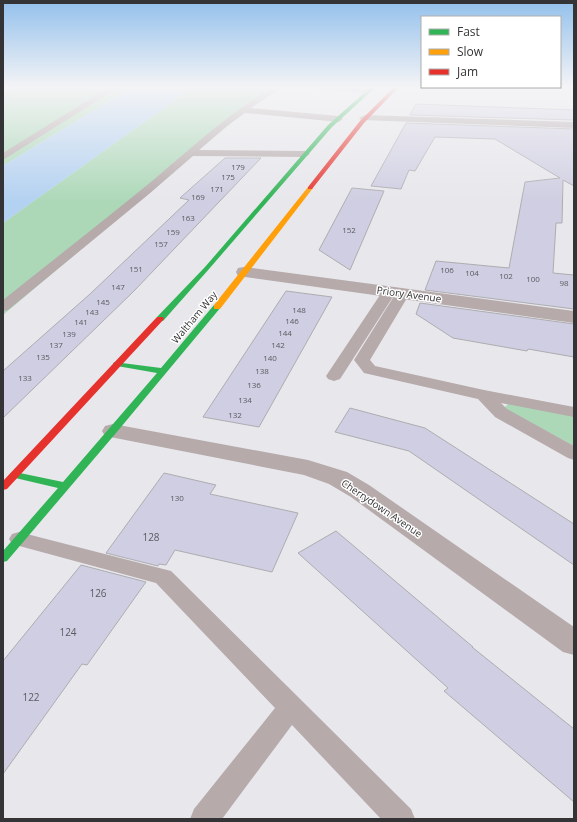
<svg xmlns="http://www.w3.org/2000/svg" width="577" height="822" font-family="'Open Sans',sans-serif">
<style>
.green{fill:#acd8b7}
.water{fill:#b3d1f1}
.building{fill:#cfcee2;stroke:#adadb0}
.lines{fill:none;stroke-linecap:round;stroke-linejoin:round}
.lane{fill:#b6aaab;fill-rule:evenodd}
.street{fill:#b6aaab;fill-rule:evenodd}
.fast{fill:#30b455;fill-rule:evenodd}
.slow{fill:#ff9f0a;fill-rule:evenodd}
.jam{fill:#e5322d;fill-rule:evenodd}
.labels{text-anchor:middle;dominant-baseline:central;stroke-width:3;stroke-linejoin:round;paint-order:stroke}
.number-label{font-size:8px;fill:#5b5a61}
.street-label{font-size:10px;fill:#343436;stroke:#fff}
.near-number-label{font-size:10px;fill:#5b5a61}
</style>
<rect width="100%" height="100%" fill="#e7e7ec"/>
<path class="green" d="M15 87H132L3 166V93Z
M193 87H281L251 107 224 129 3 315V223Z
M509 403 574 416V446L504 408Z"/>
<path class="water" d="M132 87H193L3 223V166Z"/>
<path class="building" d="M416 104 574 110V120L410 115Z
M406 123 574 129V186L563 180 562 223H556L553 273 574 275V309L425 290 436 261 509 268 525 182 560 178 495 139 435 137 415 171 409 170 401 189 371 186Z
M225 158H261L134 291 3 418V371L90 294 189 200 180 198Z
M352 188 384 191 350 270 319 250Z
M286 291 332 297 259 427 203 417Z
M420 303 574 324V357L528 349 527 351 453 338 416 314Z
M350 408 425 428 574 524V565L409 451 335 432Z
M164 473 216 485 210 494 298 513 272 572 175 550 166 565 159 564 158 566 106 553Z
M336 531 473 647H472L574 729V802L444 691 448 688 298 553Z
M81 565 146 582 87 665 82 664 3 774V661Z"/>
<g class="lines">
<path class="lane" d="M109 87H119L3 160V153Z
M273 87H283L251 108 339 116 343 119 339 122 245 113 228 125 199 150 305 151 310 154 305 157 193 156 149 194 8 310 3 311V300C49 263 96 227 141 190 185 154 224 116 273 87Z
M308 87C320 87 365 85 372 91L368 93 312 89Z
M389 288 394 289 396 292 342 376 340 379 334 381 328 379 326 376 384 289Z
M403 289 408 290 410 293 370 360 375 366 484 390 574 407V417L501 403 507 409 574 446V460L568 458 495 417 478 399 364 373 354 360 396 293 398 290Z
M19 532 171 571 411 809 415 819H381L292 725 222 819H190L194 809 275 708 156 583 12 544 9 539 12 534Z"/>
<path class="street" d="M365 115 574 122V128L361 120 359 118Z
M244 267 574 311V323L238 276 236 272 238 268Z
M113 424 308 460 347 472 369 485 574 627V655L563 652 351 497 329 484 304 475 105 436 102 431 105 426Z"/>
<path class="fast" d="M371 87H376L332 127 209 269 163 321H157V317L205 267 328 125Z
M214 305H217L221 307 116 433 7 561 3 562V551L58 488 11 477 10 475 11 473 15 472 63 482 157 373 117 366 113 364 114 362 161 368Z"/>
<path class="slow" d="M308 187 313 188 220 309H214V305Z"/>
<path class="jam" d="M394 87H399L364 123 312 189H308V187L360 121Z
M157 317H163L164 319 7 489 3 490V481Z"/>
</g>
<linearGradient id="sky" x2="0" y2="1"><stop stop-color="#93c0ec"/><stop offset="0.43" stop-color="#f4f4f6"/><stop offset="1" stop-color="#f4f4f6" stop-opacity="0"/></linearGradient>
<rect width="577" height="202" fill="url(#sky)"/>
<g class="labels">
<g class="number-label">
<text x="238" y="166">179</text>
<text x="228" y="176">175</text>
<text x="217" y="188">171</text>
<text x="198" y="196">169</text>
<text x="188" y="217">163</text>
<text x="349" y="229">152</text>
<text x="173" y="231">159</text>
<text x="161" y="243">157</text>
<text x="136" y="268">151</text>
<text x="447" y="269">106</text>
<text x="472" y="272">104</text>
<text x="506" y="275">102</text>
<text x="533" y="278">100</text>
<text x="564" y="282">98</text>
<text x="118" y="286">147</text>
<text x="103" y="301">145</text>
<text x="299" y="309">148</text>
<text x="92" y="311">143</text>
<text x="292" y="320">146</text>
<text x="81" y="321">141</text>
<text x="285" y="332">144</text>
<text x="69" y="333">139</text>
<text x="56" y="344">137</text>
<text x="278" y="344">142</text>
<text x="43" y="356">135</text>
<text x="270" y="357">140</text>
<text x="262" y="370">138</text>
<text x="25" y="377">133</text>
<text x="254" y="384">136</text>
<text x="245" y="399">134</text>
<text x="235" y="414">132</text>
<text x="177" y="497">130</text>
</g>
<g class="street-label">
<text transform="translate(409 294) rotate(8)">Priory Avenue</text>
<text transform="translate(194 317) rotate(-50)">Waltham Way</text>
<text transform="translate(382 508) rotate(34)">Cherrydown Avenue</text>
</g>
<g class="near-number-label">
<text x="151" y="537">128</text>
<text x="98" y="593">126</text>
<text x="68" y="632">124</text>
<text x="31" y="697">122</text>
</g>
</g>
<rect width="577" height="822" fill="none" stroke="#343436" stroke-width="8"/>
<rect x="421" y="16" width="140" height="72" fill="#ffffff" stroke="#aeaeaf"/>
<rect x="429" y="29" width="20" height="6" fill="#30b455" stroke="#aeaeaf"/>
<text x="457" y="36" font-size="12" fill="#343436">Fast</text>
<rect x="429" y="49" width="20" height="6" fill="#ff9f0a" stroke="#aeaeaf"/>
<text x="457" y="56" font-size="12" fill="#343436">Slow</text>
<rect x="429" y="69" width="20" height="6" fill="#e5322d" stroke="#aeaeaf"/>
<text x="457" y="76" font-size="12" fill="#343436">Jam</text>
</svg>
